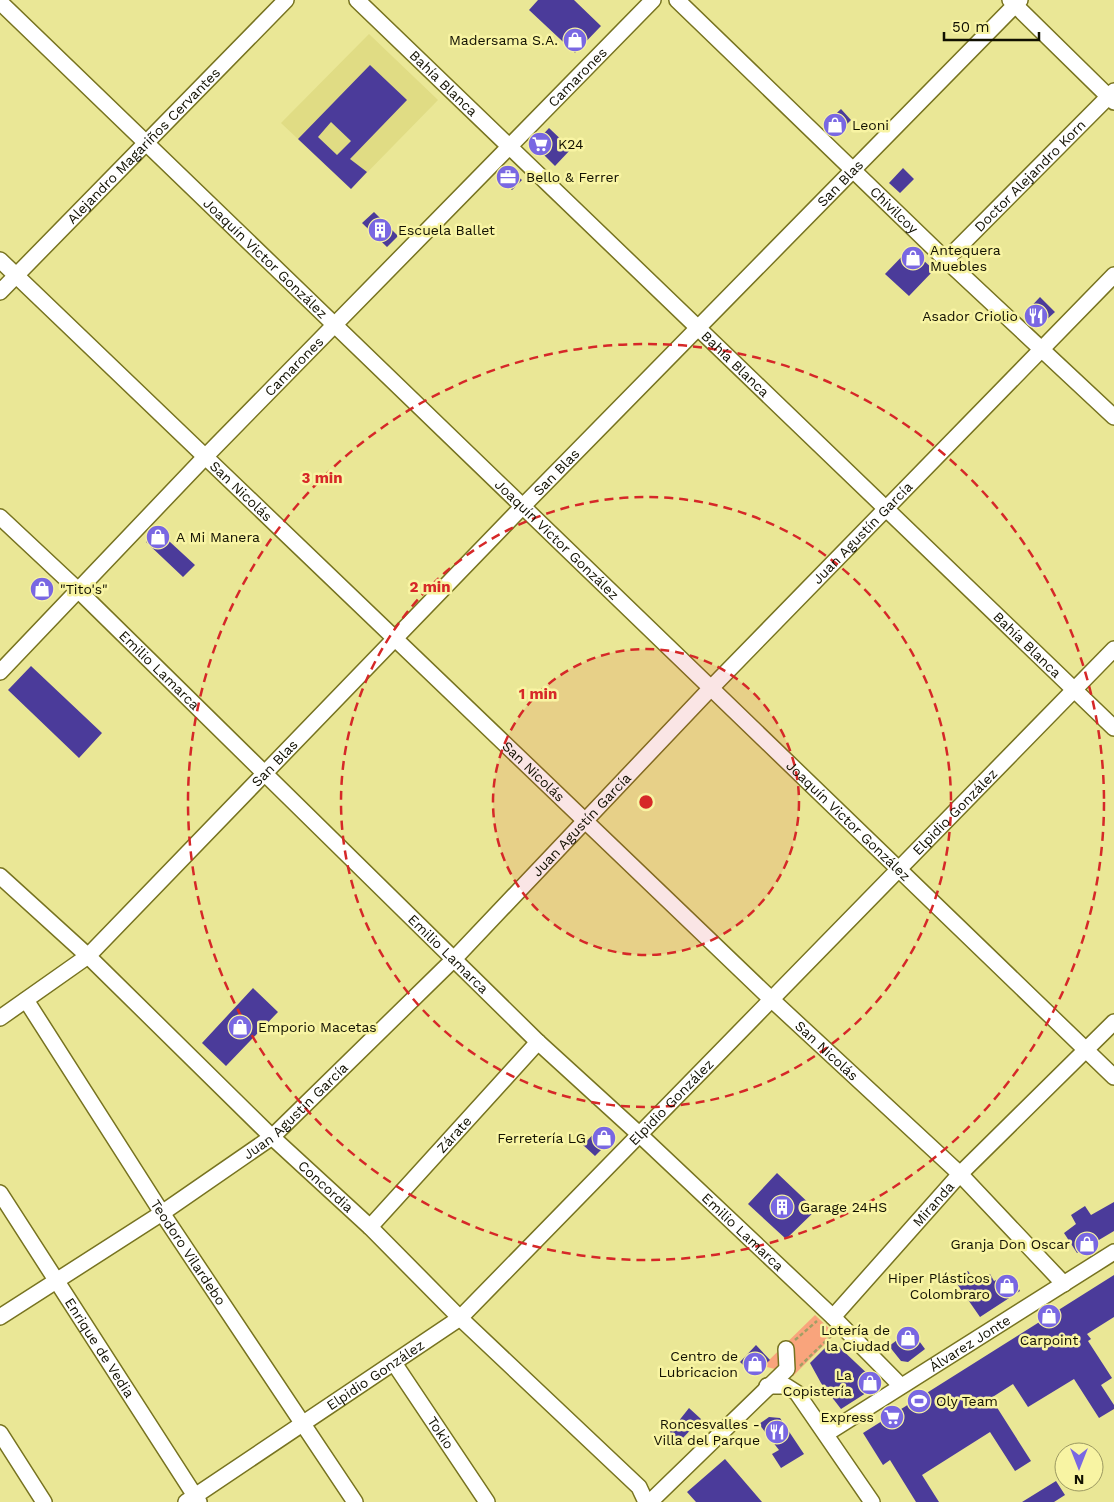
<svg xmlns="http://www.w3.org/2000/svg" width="1114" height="1502" font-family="'Work Sans',sans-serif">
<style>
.built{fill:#e0dc84}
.green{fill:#f9a47c}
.building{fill:#4b3b9a;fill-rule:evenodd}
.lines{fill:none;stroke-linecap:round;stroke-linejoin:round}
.minor-casing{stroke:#777320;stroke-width:18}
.path{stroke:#a19f64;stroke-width:2.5;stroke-dasharray:4 2.5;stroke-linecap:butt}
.minor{stroke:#fff;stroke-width:15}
.ring{fill:none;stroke:#d62828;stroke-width:2.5;stroke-dasharray:9 6}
.labels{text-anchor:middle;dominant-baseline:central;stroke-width:5;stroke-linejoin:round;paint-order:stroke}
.poi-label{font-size:14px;fill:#111000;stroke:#f8f4a3;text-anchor:end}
.street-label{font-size:14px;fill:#111000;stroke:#f8f4a3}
.centre{fill:#d62828;stroke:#f8f4a3;stroke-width:2.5}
.ring-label{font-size:15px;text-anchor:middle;font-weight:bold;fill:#d62828;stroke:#f8f4a3;stroke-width:5;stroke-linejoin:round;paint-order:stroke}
</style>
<rect width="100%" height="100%" fill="#eae796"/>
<path class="built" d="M369 34 438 100 351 189 281 123Z"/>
<path class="green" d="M815 1315 835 1334 793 1376 787 1372 763 1366Z"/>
<path class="building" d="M538 0H574L601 26 575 53 529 10Z
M370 65 407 100 350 159 367 172 351 189 298 139ZM331 122 351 141 337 155 318 137Z
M841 109 851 120 838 133 827 122Z
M549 128 571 149 555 166 536 147V142Z
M903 168 914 179 900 193 889 183Z
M506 173H514L522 180 512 190 500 179Z
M374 212 398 236 387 247 362 223Z
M910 248 934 270 909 296 885 274Z
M1040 297 1055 312 1044 322H1034L1025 313Z
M157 530 195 565 183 577 146 542Z
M42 579 49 585V596L43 598 36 592V585Z
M31 666 102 733 79 758 8 690Z
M253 988 278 1012 226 1066 202 1043Z
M601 1126 613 1138 595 1156 583 1145Z
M777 1173 816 1210 786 1239 748 1204Z
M1114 1202V1231L1077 1253 1064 1233 1076 1224 1071 1215 1085 1206 1091 1215Z
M968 1271 976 1282 990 1274 994 1281 1010 1274 1020 1291 980 1317 955 1281Z
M1114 1275V1317L1087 1334 1091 1339 1088 1341 1112 1378 1101 1385 1114 1405V1409L1099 1418 1074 1379 1028 1407 1013 1384 991 1398 1031 1461 1015 1471 990 1432 922 1475 939 1502H916L890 1460 883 1465 863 1433Z
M911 1330 925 1349 908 1362 901 1361 889 1346Z
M831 1342 837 1348 838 1346 872 1378 870 1380 877 1386 841 1409 821 1383 810 1363Z
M756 1345 770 1360 754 1375 740 1362Z
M689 1408 701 1419 680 1441 670 1432Z
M769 1417 780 1418 804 1454 781 1468 772 1454 779 1450 759 1424Z
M725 1459 762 1502H696L687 1492Z
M1056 1481 1065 1495 1054 1502H1022Z"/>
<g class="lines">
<g class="minor-casing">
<g id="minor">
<path id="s1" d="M357 0 1114 728"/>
<path id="s2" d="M677 0 946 260 1114 417"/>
<path d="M1010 0 1114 102"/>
<path id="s3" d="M0 2 1114 1077"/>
<path id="s4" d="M0 260 771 999 960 1174 1064 1284"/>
<path id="s5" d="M946 260 1114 91"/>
<path id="s6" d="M0 292 286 0"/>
<path id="s7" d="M0 517 78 590 538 1042 640 1135 833 1317 901 1386"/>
<path id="s8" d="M0 672 205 457 653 0"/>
<path id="s9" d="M0 876 88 956 272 1137 370 1227 460 1318 639 1487 646 1502"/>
<path id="s10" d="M26 1000 162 1213 355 1502"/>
<path id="s11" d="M0 1018 88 956 524 505 1020 0"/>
<path id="s12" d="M0 1193 199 1502"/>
<path id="s13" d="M370 1227 538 1042"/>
<path id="s14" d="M0 1317 162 1213 272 1137 454 959 711 688 1114 275"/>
<path id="s15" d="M833 1317 960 1174 1114 1022"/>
<path id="s16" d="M394 1363 487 1502"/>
<path d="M767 1386H786L797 1393 872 1502"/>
<path d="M0 1433 44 1502"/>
<path id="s17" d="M826 1434 1114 1252"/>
<path id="s18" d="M186 1502 460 1318 1114 649"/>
<path d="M650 1502 787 1369 786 1349"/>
</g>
</g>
<path class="path" d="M795 1340 817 1321
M800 1366 832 1335"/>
<use href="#minor" class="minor"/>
</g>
<circle cx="646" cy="802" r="153" fill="#d62828" fill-opacity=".12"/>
<g class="ring">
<circle cx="646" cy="802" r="153"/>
<circle cx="646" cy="802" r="305"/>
<circle cx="646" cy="802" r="458"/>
</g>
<defs>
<g id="shop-disc" transform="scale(1.25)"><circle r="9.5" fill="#7967e2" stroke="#f8f4a3"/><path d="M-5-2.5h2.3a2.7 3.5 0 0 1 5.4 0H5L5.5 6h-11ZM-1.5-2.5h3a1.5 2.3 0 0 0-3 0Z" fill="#fff"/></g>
<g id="supermarket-disc" transform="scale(1.25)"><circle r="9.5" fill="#7967e2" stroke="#f8f4a3"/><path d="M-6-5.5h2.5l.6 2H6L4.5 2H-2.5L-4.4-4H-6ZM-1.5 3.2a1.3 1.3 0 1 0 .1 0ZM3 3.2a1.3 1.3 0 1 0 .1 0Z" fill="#fff"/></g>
<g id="office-disc" transform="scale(1.25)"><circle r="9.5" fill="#7967e2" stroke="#f8f4a3"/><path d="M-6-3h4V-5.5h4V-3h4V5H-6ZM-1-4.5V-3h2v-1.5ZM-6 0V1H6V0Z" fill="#fff"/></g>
<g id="building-disc" transform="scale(1.25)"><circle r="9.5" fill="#7967e2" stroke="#f8f4a3"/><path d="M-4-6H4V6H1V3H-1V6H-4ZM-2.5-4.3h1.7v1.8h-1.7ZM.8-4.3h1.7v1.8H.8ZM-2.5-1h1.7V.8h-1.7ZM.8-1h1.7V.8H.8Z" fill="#fff"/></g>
<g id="restaurant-disc" transform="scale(1.25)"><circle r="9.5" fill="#7967e2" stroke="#f8f4a3"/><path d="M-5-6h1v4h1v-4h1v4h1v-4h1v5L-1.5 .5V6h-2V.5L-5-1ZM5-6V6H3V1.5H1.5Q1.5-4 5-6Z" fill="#fff"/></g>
<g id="stadium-disc" transform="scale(1.25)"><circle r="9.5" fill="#7967e2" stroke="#f8f4a3"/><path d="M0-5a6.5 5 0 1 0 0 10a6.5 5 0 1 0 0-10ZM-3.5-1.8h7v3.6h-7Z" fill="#fff"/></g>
</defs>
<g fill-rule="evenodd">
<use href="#shop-disc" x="575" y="40"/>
<use href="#shop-disc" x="835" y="125"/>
<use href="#supermarket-disc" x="540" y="144"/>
<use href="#office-disc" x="508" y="177"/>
<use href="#building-disc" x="380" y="230"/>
<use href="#shop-disc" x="913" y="258"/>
<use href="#restaurant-disc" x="1036" y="316"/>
<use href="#shop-disc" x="158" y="537"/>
<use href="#shop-disc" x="42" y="589"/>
<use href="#shop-disc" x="240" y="1027"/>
<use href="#shop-disc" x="604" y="1138"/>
<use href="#building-disc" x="782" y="1207"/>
<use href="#shop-disc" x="1087" y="1244"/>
<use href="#shop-disc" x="1007" y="1286"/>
<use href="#shop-disc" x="1049" y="1316"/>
<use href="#shop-disc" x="908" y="1338"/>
<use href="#shop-disc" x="755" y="1364"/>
<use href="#shop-disc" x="870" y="1383"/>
<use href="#stadium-disc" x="919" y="1401"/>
<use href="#supermarket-disc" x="892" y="1417"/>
<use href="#restaurant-disc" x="777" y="1432"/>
</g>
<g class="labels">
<g class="poi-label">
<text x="558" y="40">Madersama S.A.</text>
<text x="852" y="125" text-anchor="start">Leoni</text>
<text x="558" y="144" text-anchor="start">K24</text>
<text x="526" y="177" text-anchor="start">Bello &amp; Ferrer</text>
<text x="398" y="230" text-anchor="start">Escuela Ballet</text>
<text x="930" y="250" text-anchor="start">Antequera<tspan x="930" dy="16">Muebles</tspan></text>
<text x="1018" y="316">Asador Criolio</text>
<text x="176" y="537" text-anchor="start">A Mi Manera</text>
<text x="60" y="589" text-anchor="start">"Tito's"</text>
<text x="258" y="1027" text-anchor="start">Emporio Macetas</text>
<text x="586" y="1138">Ferretería LG</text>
<text x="800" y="1207" text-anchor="start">Garage 24HS</text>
<text x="1070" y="1244">Granja Don Oscar</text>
<text x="990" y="1278">Hiper Plásticos<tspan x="990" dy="16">Colombraro</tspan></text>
<text x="890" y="1330">Lotería de<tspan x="890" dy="16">la Ciudad</tspan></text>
<text x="1049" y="1340" text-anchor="middle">Carpoint</text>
<text x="738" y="1356">Centro de<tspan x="738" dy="16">Lubricacion</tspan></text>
<text x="852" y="1375">La<tspan x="852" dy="16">Copistería</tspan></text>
<text x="936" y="1401" text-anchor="start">Oly Team</text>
<text x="874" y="1417">Express</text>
<text x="760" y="1424">Roncesvalles -<tspan x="760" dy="16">Villa del Parque</tspan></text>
</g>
<g class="street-label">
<text stroke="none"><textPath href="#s8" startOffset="829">Camarones</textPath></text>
<text stroke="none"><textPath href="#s1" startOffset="120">Bahía Blanca</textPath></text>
<text stroke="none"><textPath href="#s6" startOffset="205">Alejandro Magariños Cervantes</textPath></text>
<text stroke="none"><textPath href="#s5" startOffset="119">Doctor Alejandro Korn</textPath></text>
<text stroke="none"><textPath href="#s11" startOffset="1186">San Blas</textPath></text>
<text stroke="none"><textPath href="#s2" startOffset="302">Chivilcoy</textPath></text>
<text stroke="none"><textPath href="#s3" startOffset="369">Joaquín Victor González</textPath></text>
<text stroke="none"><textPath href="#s1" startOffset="525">Bahía Blanca</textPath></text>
<text stroke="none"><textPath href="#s8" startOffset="424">Camarones</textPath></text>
<text stroke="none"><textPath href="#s11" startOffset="781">San Blas</textPath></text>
<text stroke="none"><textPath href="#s4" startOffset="334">San Nicolás</textPath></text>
<text stroke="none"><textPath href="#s14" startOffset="1171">Juan Agustín García</textPath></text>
<text stroke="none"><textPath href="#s3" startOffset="774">Joaquín Victor González</textPath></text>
<text stroke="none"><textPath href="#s1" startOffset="930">Bahía Blanca</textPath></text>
<text stroke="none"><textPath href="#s7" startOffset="221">Emilio Lamarca</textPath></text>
<text stroke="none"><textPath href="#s11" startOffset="376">San Blas</textPath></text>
<text stroke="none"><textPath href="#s4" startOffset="739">San Nicolás</textPath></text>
<text stroke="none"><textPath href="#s18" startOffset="1038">Elpidio González</textPath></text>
<text stroke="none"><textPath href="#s3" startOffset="1179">Joaquín Victor González</textPath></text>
<text stroke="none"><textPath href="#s14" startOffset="766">Juan Agustín García</textPath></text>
<text stroke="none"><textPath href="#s7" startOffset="626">Emilio Lamarca</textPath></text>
<text stroke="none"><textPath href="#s4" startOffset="1144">San Nicolás</textPath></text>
<text stroke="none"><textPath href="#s18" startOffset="632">Elpidio González</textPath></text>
<text stroke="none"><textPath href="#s14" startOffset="361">Juan Agustín García</textPath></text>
<text stroke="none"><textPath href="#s13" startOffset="125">Zárate</textPath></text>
<text stroke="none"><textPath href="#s9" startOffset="450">Concordia</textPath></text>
<text stroke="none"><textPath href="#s15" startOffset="151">Miranda</textPath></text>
<text stroke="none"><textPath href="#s7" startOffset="1031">Emilio Lamarca</textPath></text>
<text stroke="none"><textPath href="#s10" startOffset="300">Teodoro Vilardebo</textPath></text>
<text stroke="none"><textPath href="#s17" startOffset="170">Álvarez Jonte</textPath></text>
<text stroke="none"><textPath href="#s12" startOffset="184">Enrique de Vedia</textPath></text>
<text stroke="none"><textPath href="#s18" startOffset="228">Elpidio González</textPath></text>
<text stroke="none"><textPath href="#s16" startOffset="84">Tokio</textPath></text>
</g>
</g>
<circle cx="646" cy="802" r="8" class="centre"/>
<g class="ring-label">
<text x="322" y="483">3 min</text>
<text x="430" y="592">2 min</text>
<text x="538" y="699">1 min</text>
</g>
<g transform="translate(1079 1467) rotate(180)"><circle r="24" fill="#f8f4a3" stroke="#9c9962"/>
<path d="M0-4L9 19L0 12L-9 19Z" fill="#7967e2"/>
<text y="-8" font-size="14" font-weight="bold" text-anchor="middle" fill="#111000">N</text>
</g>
<path d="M944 32v8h95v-8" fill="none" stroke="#111000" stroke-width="2.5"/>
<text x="952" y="32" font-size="15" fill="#111000" stroke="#f8f4a3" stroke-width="4" paint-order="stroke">50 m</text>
</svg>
